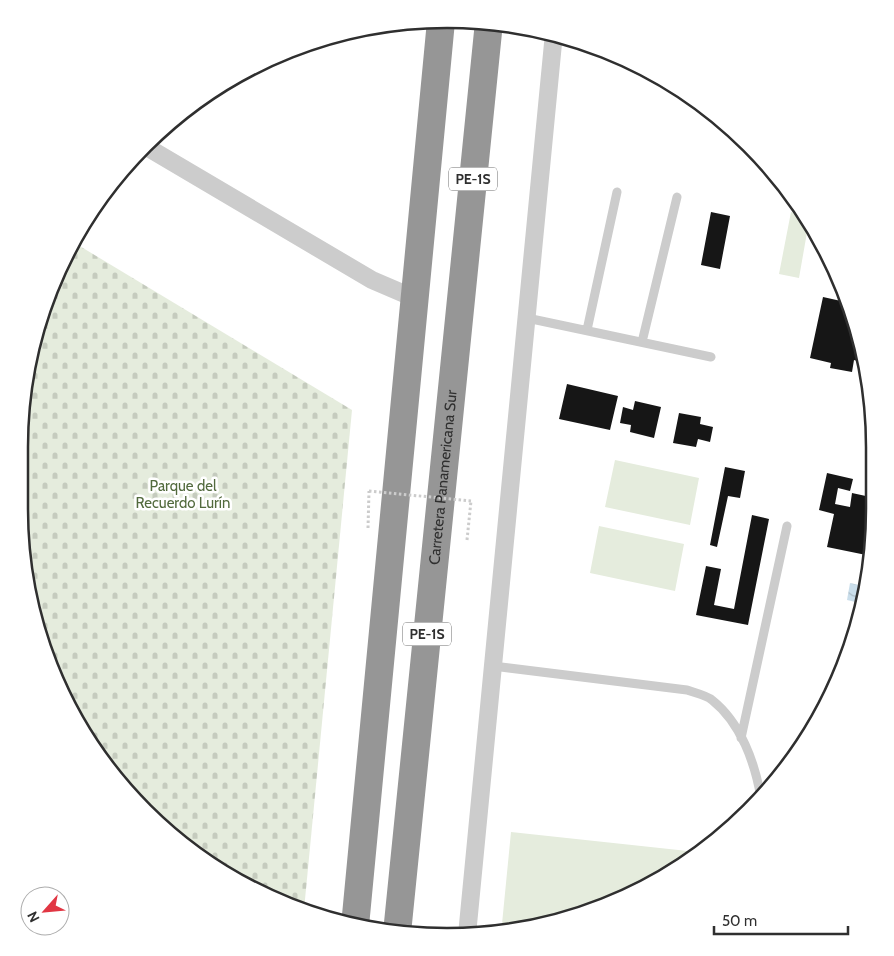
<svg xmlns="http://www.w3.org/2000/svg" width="894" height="956" font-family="Cabin,sans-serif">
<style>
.green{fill:#e5ecdd}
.cemetery{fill:url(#cemetery-stones)}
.water{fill:url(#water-waves)}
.building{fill:#161616}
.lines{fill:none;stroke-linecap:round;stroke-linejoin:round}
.path{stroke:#ccc;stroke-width:3;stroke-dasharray:2.5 2.5;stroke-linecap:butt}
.lane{stroke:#ccc;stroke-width:9}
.street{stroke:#ccc;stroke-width:18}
.highway{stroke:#969696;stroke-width:28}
.path-bridge{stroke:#ccc;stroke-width:3;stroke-dasharray:2.5 2.5;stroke-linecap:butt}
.labels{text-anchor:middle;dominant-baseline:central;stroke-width:5;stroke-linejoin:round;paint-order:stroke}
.shield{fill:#fff;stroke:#6d6d6d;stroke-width:1}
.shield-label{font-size:14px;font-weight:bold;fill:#2f2f2f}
.street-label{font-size:15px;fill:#2f2f2f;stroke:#fff}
.park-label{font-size:15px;fill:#526a3d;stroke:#fff}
.rim{fill:none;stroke:#2f2f2f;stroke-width:2.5}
</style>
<defs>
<pattern id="cemetery-stones" width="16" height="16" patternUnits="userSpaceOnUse" patternTransform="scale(1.25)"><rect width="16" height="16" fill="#e5ecdd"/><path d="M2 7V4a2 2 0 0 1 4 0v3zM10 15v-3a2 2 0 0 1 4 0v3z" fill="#c5cbbe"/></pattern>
<pattern id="water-waves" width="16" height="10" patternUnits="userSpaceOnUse" patternTransform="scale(1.25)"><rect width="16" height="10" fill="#cadeeb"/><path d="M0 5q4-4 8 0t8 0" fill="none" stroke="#aebfca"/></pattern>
</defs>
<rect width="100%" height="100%" fill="#fff"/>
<path class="green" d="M791 212 805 215 809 221 799 278 779 274Z
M615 460 699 478 690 525 605 507Z
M599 526 684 544 675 591 590 573Z
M511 832 697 852 661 880 585 914 501 934Z"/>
<path class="cemetery" d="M73 242 352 410 304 910 233 880 165 831 107 769 63 698 27 593 20 419 33 336 63 257Z"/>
<path class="water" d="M850 583 868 587 864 604 847 600Z"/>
<path class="building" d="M711 212 730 216 720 269 701 265Z
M823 297 850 303 852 309 865 363 854 360 852 372 830 368 831 363 810 358Z
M567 384 618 396 610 430 559 419Z
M635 401 661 407 654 438 630 432 631 425 620 423 623 407 633 410Z
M679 413 701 417 700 424 713 427 710 442 698 439 696 447 673 443Z
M725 467 745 471 740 498 728 496 717 547 710 545Z
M827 473 853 479 850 491 838 488 835 504 850 507 852 493 875 498 869 530 873 532 871 556 827 547 834 514 819 510Z
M752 515 769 519 748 625 696 615 706 566 721 569 714 605 734 609Z"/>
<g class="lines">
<path class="path" d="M368 528 369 491
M467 540 471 501"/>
<path class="lane" d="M527 318 711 357
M587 330 617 192
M642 342 677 197
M493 666 687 690C695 693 706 695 712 700 741 723 755 763 761 798
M741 738 787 526"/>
<path class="street" d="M145 146 372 280 414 298
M467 935 554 33"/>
<g class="highway">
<path d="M355 926 441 21"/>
<path id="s1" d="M397 933 489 22"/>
</g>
<path class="path-bridge" d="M369 491 471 501"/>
</g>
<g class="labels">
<g class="shield">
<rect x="449" y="167.5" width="48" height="23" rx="4"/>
<rect x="403" y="622.5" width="48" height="23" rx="4"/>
</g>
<g class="shield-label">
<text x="473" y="179">PE-1S</text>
<text x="427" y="634">PE-1S</text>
</g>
<g class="street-label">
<text stroke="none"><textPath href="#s1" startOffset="458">Carretera Panamericana Sur</textPath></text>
</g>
<g class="park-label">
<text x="183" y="486">Parque del<tspan x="183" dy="17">Recuerdo Lurín</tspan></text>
</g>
</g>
<path d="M0 0H894V956H0ZM447 28H447A419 419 0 0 1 866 447V509A419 419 0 0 1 447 928H447A419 419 0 0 1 28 509V447A419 419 0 0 1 447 28Z" fill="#fff" fill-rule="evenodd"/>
<path class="rim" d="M447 28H447A419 419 0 0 1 866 447V509A419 419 0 0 1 447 928H447A419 419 0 0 1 28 509V447A419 419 0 0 1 447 28Z"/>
<g transform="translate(45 911) rotate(243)"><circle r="24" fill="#ffffff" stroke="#acacac"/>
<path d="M0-4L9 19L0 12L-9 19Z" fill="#e13643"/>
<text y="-8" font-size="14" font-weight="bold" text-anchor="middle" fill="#2f2f2f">N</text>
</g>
<path d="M714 926v8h134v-8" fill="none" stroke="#2f2f2f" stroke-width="2.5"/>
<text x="722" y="926" font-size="15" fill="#2f2f2f" stroke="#ffffff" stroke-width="4" paint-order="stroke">50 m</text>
</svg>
